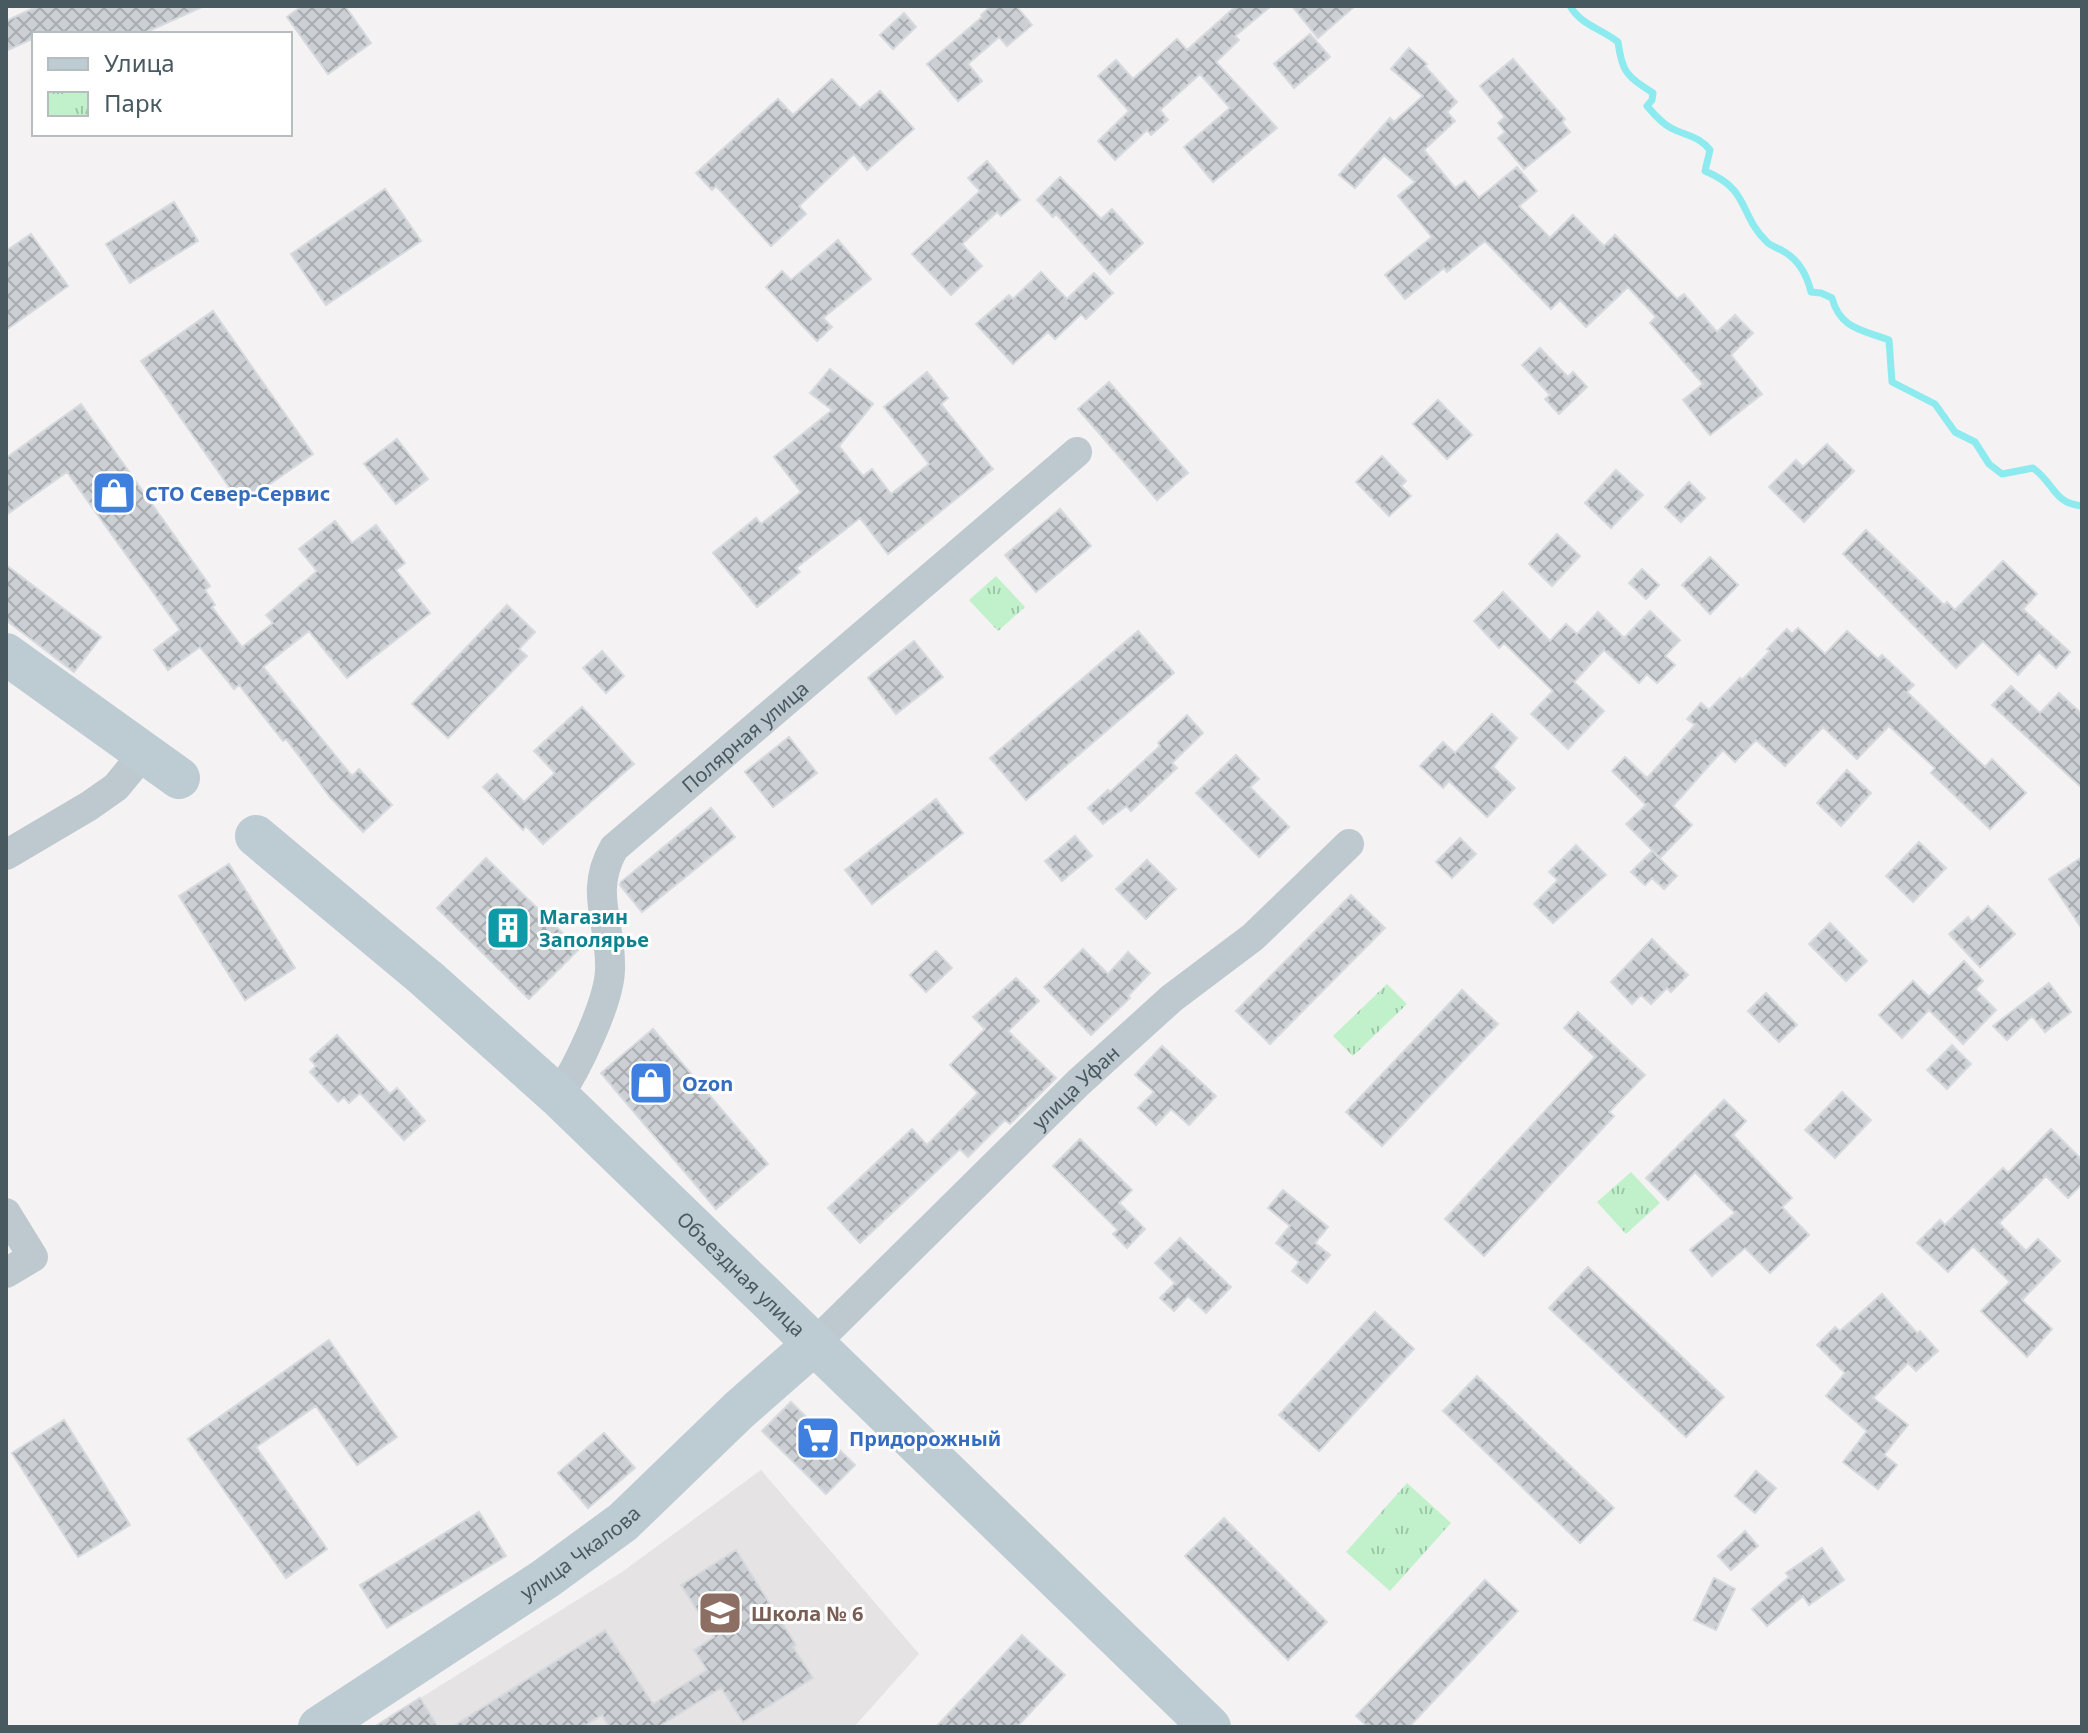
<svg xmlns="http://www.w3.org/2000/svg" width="2088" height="1733" font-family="'Noto Sans',sans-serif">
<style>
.education{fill:#e5e3e4}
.park{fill:url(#park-tufts)}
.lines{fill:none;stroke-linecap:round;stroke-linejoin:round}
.stream{stroke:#8debef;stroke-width:7}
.building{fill:url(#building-cross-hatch);stroke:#d6d9dd;stroke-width:2}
.street{stroke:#bdc9ce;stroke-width:30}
.secondary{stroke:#bdccd3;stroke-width:42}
.labels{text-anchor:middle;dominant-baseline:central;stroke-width:6;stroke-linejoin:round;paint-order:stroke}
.shop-label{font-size:20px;font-weight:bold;fill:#366cbe;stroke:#fff;text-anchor:start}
.street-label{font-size:20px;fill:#495960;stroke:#fff}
.culture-label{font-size:20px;font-weight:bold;fill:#0d838f;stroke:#fff;text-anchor:start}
.education-label{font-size:20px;font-weight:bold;fill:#785e54;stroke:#fff;text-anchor:start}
</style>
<defs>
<pattern id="park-tufts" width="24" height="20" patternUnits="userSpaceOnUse" patternTransform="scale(2)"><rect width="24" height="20" fill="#c0f1cb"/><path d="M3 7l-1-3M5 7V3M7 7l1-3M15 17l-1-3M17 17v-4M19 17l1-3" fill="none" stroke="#9ec6a8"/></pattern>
<pattern id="building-cross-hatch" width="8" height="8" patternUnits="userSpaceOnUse" patternTransform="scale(2)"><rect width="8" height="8" fill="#ccd0d4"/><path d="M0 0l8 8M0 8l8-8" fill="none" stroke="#a8acaf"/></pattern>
</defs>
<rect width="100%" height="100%" fill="#f4f2f2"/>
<path class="education" d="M761 1470 919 1654 854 1727H374L622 1572Z"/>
<path class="park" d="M996 576 1025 607 998 631 969 600Z
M1387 984 1407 1004 1353 1056 1333 1036Z
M1631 1172 1660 1203 1626 1234 1597 1202Z
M1407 1483 1451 1523 1390 1591 1346 1552Z"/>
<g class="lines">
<path class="stream" d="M1570 6C1581 25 1602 29 1618 42 1622 73 1627 76 1653 93L1652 100 1647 106C1654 114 1661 123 1671 128 1686 136 1699 136 1710 150L1705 171C1751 190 1738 214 1767 242 1771 246 1778 248 1783 251 1799 260 1807 275 1811 292L1821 293 1832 298C1840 329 1863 330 1889 340L1892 382 1935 404 1955 432 1975 442 1989 464 2002 474 2033 468C2055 484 2053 503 2082 506"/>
</g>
<path class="building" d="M38 6H204L142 34H34V38L6 51V21Z
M302 6H345L371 43 328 74 287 17Z
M991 6H1016L1032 25 1007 46 999 37 968 64 982 81 958 101 927 64 982 17 981 15Z
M1236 6H1271L1235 36 1239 40 1216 62 1277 128 1213 182 1184 147 1230 108 1200 74 1160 110 1168 120 1151 135 1147 130 1115 160 1098 141 1129 111 1098 76 1116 60 1133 79 1177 39 1187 50Z
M1292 6H1355L1318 38Z
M904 13 916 27 893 49 880 35Z
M1310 34 1330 57 1294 88 1274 64Z
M1409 48 1427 64 1425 66 1457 102 1447 112 1455 121 1424 150 1455 188 1465 181 1479 198 1517 167 1537 191 1519 206 1550 238 1573 215 1604 246 1615 235 1677 299 1684 294 1717 332 1735 315 1753 333 1731 355 1762 394 1710 435 1683 400 1703 384 1650 323 1656 317 1628 287 1586 327 1560 300 1551 309 1485 241 1447 272 1444 268 1405 299 1385 275 1432 237 1398 196 1415 182 1384 155 1355 188 1339 175 1390 118 1394 122 1423 96 1391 69Z
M1513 59 1565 119 1562 122 1570 132 1524 169 1498 138 1505 132 1498 123 1505 117 1480 86Z
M832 79 860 108 880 91 914 129 867 170 854 154 799 206 806 214 771 246 716 186 712 190 696 173 778 99 793 115Z
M987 161 1020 200 1001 216 997 212 962 244 982 266 951 295 912 254 980 191 968 178Z
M1060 177 1101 219 1112 209 1143 243 1110 274 1056 214 1053 217 1037 200Z
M385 189 421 241 326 305 291 254Z
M174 202 198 241 130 283 106 244Z
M31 234 68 286 6 330V251Z
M838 240 871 279 823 318 832 327 817 341 766 287 782 271 791 280Z
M1041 272 1067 299 1094 273 1113 293 1086 319 1081 314 1055 339 1048 332 1013 364 976 324 1009 295 1013 299Z
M213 311 313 454 241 504 141 361Z
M1540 348 1568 377 1573 372 1587 387 1559 414 1545 399 1550 395 1522 365Z
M830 369 873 404 839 446 863 476 872 469 891 494 929 464 884 407 927 372 948 398 941 404 993 469 888 554 860 518 796 568 800 572 757 607 713 553 756 518 761 524 801 492 774 457 832 410 810 393Z
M1109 382 1188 473 1157 500 1078 409Z
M1438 400 1472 435 1447 459 1413 424Z
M81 404 210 586 205 590 215 605 212 607 242 647 273 623 266 615 317 571 299 549 335 521 352 543 376 525 405 563 396 570 430 613 347 678 309 631 263 667 352 776 359 769 392 805 363 832 330 797 286 739 283 741 239 685 234 689 200 647 168 670 154 650 180 630 67 472 6 515V458Z
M397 439 428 479 396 504 364 464Z
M1827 444 1854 471 1804 522 1769 487 1796 460 1803 467Z
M1382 456 1406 481 1401 486 1411 496 1389 516 1356 482Z
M1616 470 1643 495 1611 528 1585 503Z
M1689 482 1705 498 1681 522 1665 507Z
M1060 509 1091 546 1036 592 1005 555Z
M1866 530 1944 605 1947 602 1955 610 2003 561 2037 594 2023 609 2070 652 2056 668 2039 652 2018 675 1983 641 1956 668 1843 554Z
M1557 534 1580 556 1552 586 1529 564Z
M1710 557 1738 585 1710 614 1682 585Z
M6 565 101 637 74 672 6 620Z
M1642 569 1659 585 1646 599 1629 583Z
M1503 592 1550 641 1566 624 1577 634 1598 612 1624 638 1650 611 1680 640 1665 656 1675 665 1657 683 1647 674 1639 683 1604 650 1574 682 1604 711 1568 749 1531 714 1553 691 1504 643 1499 648 1474 621Z
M507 605 535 632 519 649 527 656 448 738 412 704Z
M1798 628 1825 654 1847 631 1878 659 1882 655 1914 685 1907 692 1937 721 1985 767 1992 759 2026 793 1990 829 1931 773 1935 768 1889 726 1857 759 1823 727 1785 766 1756 740 1735 762 1723 750 1673 806 1692 825 1660 858 1626 824 1646 805 1612 771 1625 757 1647 778 1695 725 1687 719 1701 703 1709 710 1740 678 1742 680 1770 651 1767 649 1787 629 1792 634Z
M1138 631 1174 673 1026 800 990 758Z
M914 641 943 677 896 714 868 678Z
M602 651 624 676 606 693 583 668Z
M2011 686 2040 713 2059 693 2082 714V788L1992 705Z
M582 707 634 764 543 844 526 826 523 830 483 787 497 774 524 802 555 773 534 751Z
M1492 714 1517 738 1493 767 1515 788 1487 817 1449 781 1443 788 1420 766 1443 742 1455 753Z
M1187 715 1203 733 1172 763 1177 768 1131 811 1126 806 1103 824 1088 808 1108 790 1110 792 1160 746 1158 743Z
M789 737 817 773 773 807 745 772Z
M1236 755 1259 779 1250 787 1289 827 1259 857 1196 793Z
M1847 770 1871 793 1841 826 1817 803Z
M936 799 963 833 872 904 845 870Z
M711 808 735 837 642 912 620 885 621 882Z
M1075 836 1092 856 1062 881 1045 861Z
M1460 838 1476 854 1452 878 1436 862Z
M1919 842 1946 868 1913 902 1886 876Z
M1576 845 1606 875 1553 923 1534 904 1558 880 1549 872Z
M1652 851 1677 876 1664 889 1652 878 1645 885 1631 872Z
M2082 857V929L2049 879Z
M486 858 579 949 529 999 437 908Z
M1147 860 1176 889 1146 919 1116 889Z
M229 864 295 968 245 1000 179 896Z
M1351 895 1385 928 1270 1044 1236 1011Z
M1988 906 2015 934 1980 967 1949 934 1968 917 1972 922Z
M1830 923 1867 961 1846 981 1809 944Z
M1652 939 1688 975 1671 992 1667 988 1651 1004 1641 995 1632 1004 1611 982Z
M1083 949 1108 974 1128 952 1150 973 1128 996 1130 998 1091 1035 1044 987Z
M936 951 952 968 926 992 910 975Z
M1964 961 1983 981 1975 989 1996 1010 1963 1044 1929 1010 1902 1038 1879 1015 1913 981 1929 997Z
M1016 978 1039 1001 1008 1031 1056 1078 1010 1124 1005 1120 968 1157 960 1149 860 1243 828 1208 912 1129 927 1145 978 1093 950 1065 985 1029 973 1017Z
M2049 983 2071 1012 2045 1032 2032 1016 2007 1040 1993 1026Z
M1462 990 1498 1024 1382 1146 1346 1112Z
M1766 993 1797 1025 1779 1042 1748 1011Z
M1578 1012 1645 1075 1609 1112 1614 1116 1484 1256 1445 1219 1595 1057 1564 1028Z
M653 1029 768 1164 716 1209 601 1073Z
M337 1035 390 1094 397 1088 425 1121 404 1140 360 1093 349 1103 344 1097 338 1102 310 1072 316 1066 310 1059Z
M1952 1045 1971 1064 1947 1089 1927 1070Z
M1162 1046 1216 1096 1189 1125 1171 1109 1156 1125 1138 1108 1154 1092 1135 1075Z
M1842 1092 1871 1120 1835 1158 1805 1130Z
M1724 1100 1746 1121 1733 1135 1792 1198 1782 1207 1809 1235 1770 1273 1745 1248 1712 1276 1690 1250 1735 1213 1695 1172 1668 1200 1646 1178Z
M2051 1129 2082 1160V1184L2068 1198 2046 1176 1999 1223 2026 1251 2038 1239 2060 1261 2022 1300 2052 1329 2027 1357 1981 1311 2010 1282 1973 1246 1948 1272 1917 1243 1940 1220 1945 1225 2003 1168 2008 1173Z
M1080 1139 1132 1190 1119 1203 1145 1229 1127 1248 1113 1234 1118 1230 1053 1166Z
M1283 1190 1328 1227 1315 1243 1330 1255 1307 1283 1292 1271 1299 1262 1276 1243 1290 1226 1268 1208Z
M1180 1238 1231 1287 1206 1313 1188 1296 1174 1311 1160 1298 1175 1283 1155 1263Z
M1588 1267 1724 1397 1686 1437 1549 1308Z
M1882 1294 1917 1333 1920 1331 1938 1351 1916 1371 1908 1363 1873 1398 1908 1425 1884 1455 1897 1465 1878 1489 1843 1462 1867 1431 1826 1396 1845 1373 1817 1345 1835 1327 1840 1331Z
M1375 1312 1414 1349 1319 1451 1279 1415Z
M329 1340 397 1437 357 1465 316 1406 256 1447 327 1549 286 1578 188 1439Z
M1477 1376 1614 1508 1580 1543 1443 1411Z
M791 1402 855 1465 826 1494 762 1431Z
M64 1420 130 1525 78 1557 12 1453Z
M604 1433 635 1468 588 1508 558 1473Z
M1756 1471 1776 1488 1755 1513 1735 1496Z
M479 1512 506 1556 387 1628 360 1585Z
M1224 1518 1327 1622 1288 1660 1185 1556Z
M1745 1531 1758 1546 1731 1570 1718 1556Z
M1822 1548 1844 1580 1809 1605 1803 1596 1767 1626 1752 1609 1789 1577 1786 1573Z
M736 1550 796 1645 793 1647 813 1678 743 1722 721 1688 658 1727H609L602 1715 583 1727H452L605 1630 653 1704 707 1670 694 1650 714 1637 681 1585Z
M1714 1578 1735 1589 1716 1630 1694 1620Z
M1485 1580 1518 1611 1409 1727H1368L1356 1716Z
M1022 1635 1065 1675 1017 1727H936Z
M420 1698 438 1727H374Z"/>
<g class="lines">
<g class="street">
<path d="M6 855 89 806 116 787 144 753"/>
<path id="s1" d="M558 1096C577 1069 609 1002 610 970 612 923 588 893 614 848L1077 452"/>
<path d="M6 1213 33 1257 6 1273"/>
<path id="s2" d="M813 1345 1078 1083 1172 998 1253 937 1349 844"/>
</g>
<g class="secondary">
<path d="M6 654 179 778"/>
<path id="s3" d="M256 836 426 978 558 1096 1210 1727"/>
<path id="s4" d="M319 1727 545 1579 623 1522 739 1410 813 1345"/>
</g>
</g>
<defs>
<g id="shop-square" transform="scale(2.3)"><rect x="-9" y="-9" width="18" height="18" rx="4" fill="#3f7fe0" stroke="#fff"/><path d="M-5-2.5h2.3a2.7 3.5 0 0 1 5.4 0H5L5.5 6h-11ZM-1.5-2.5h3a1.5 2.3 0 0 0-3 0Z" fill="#fff"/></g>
<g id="building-square" transform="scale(2.3)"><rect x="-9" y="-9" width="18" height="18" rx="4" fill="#0f9aa8" stroke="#fff"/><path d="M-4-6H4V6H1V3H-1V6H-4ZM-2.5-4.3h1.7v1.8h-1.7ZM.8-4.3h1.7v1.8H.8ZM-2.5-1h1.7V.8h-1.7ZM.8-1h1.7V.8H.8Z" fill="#fff"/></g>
<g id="supermarket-square" transform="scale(2.3)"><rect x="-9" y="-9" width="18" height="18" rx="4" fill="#3f7fe0" stroke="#fff"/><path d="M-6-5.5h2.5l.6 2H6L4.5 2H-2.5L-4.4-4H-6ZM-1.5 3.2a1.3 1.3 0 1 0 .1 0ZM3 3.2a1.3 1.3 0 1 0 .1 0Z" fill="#fff"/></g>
<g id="school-square" transform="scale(2.3)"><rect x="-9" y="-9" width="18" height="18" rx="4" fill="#8d6e63" stroke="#fff"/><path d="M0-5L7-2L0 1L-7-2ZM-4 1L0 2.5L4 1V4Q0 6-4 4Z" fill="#fff"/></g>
</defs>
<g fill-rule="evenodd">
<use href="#shop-square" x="114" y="493"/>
<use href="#building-square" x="508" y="928"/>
<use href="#shop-square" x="651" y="1083"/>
<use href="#supermarket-square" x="818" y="1438"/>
<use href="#school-square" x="720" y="1613"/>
</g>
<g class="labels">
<g class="shop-label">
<text x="145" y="493">СТО Север-Сервис</text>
<text x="682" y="1083">Ozon</text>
<text x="849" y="1438">Придорожный</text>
</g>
<g class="street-label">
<text stroke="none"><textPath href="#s1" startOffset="434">Полярная улица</textPath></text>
<text stroke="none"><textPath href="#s2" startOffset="368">улица Уфан</textPath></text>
<text stroke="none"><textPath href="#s3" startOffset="654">Объездная улица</textPath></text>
<text stroke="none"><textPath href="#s4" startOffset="314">улица Чкалова</textPath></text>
</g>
<g class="culture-label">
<text x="539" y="916">Магазин<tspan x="539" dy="23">Заполярье</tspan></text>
</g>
<g class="education-label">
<text x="751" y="1613">Школа № 6</text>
</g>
</g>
<rect width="2088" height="1733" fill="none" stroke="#495960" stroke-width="16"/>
<rect x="32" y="32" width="260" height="104" fill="#ffffff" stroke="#b6bdbf" stroke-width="2"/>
<rect x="48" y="58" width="40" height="12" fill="#bdccd3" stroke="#b6bdbf" stroke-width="2"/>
<text x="104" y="72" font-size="24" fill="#495960">Улица</text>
<rect x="48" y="92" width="40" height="24" fill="url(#park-tufts)" stroke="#b6bdbf" stroke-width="2"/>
<text x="104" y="112" font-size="24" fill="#495960">Парк</text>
</svg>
